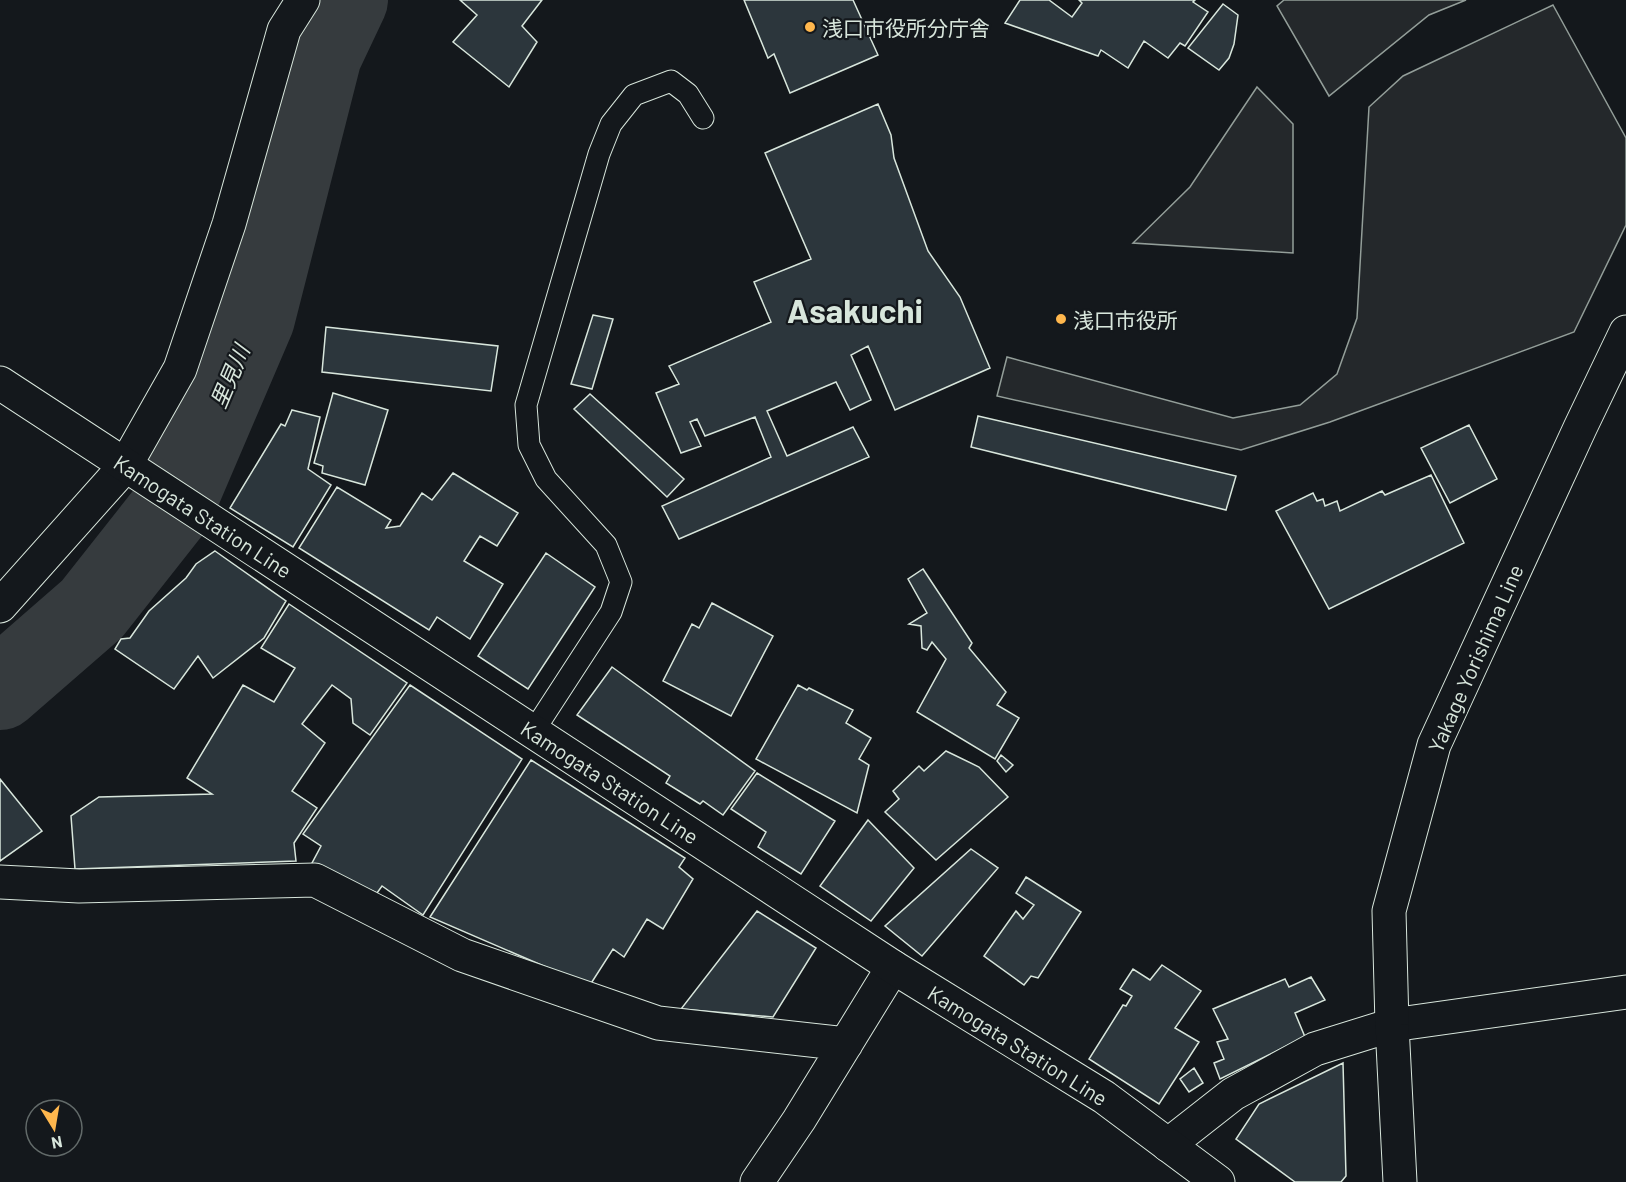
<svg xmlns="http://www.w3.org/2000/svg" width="1626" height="1182" font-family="Barlow,'Noto Sans JP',sans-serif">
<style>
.parking{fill:#24282b;stroke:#939e99;stroke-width:1.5}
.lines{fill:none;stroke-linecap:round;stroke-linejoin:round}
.river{stroke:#363b3e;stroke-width:82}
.building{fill:#2c363c;stroke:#d8e6dc;stroke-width:1.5}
.lane-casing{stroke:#d8e6dc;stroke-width:23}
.street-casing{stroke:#d8e6dc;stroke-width:35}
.secondary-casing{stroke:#d8e6dc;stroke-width:35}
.primary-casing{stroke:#d8e6dc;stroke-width:35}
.lane{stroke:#14181c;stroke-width:21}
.street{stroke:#14181c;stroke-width:33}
.secondary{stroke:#14181c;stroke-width:33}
.primary{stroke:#14181c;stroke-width:33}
.poi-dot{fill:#ffb74d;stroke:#14181c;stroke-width:2}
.labels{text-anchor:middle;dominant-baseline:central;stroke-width:4.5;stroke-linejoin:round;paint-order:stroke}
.poi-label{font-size:21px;fill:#d8e6dc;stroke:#14181c;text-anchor:start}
.street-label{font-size:21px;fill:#d8e6dc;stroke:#14181c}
.water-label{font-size:22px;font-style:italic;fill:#d8e6dc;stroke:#14181c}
.town-label{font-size:33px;font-weight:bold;fill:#d8e6dc;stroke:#14181c}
</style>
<rect width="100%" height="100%" fill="#14181c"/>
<path class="parking" d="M1284 0H1466L1429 15 1329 96 1277 6Z
M1553 5 1626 138V225L1574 332 1330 422 1241 450 997 396 1007 357 1233 418 1300 405 1337 374 1357 318 1369 107 1403 76Z
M1257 87 1293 124V253L1133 243 1190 187Z"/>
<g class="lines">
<path class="river" d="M0 689 92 609 174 505 254 318 321 55 347 0"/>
</g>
<path class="building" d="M460 0H542L522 26 537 42 509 87 453 42 477 15Z
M744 0H853L878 55 790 93 774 54 768 58Z
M1020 0H1049L1072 17 1082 3 1079 0H1195L1193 2 1208 12 1185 46 1180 43 1168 58 1144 41 1128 68 1101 50 1098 56 1005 23Z
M1223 4 1238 15 1234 44 1229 58 1219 70 1188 48Z
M878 104 891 135 894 158 928 251 960 297 990 368 895 410 868 346 851 355 871 400 850 410 836 382 767 411 787 456 853 427 869 457 679 539 662 506 771 457 755 417 705 436 697 419 690 422 701 446 681 453 656 393 679 384 669 366 771 322 754 282 811 259 765 153Z
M593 315 613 319 592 389 571 384Z
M326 327 498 346 491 391 322 372Z
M333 393 388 410 365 485 322 473 323 466 314 463Z
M590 394 684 479 667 497 574 409Z
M292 410 320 417 308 469 331 485 293 547 230 508 281 424 285 426Z
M978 416 1236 476 1226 510 971 447Z
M1469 425 1497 479 1450 503 1421 448Z
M453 473 518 513 497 546 480 536 464 561 503 584 470 639 437 617 429 630 299 548 337 487 391 520 386 528 400 526 422 493 432 500Z
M1431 475 1464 543 1329 609 1276 511 1313 493 1317 501 1323 499 1325 506 1337 501 1340 511 1382 491 1385 495Z
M215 551 286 601 264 638 213 678 198 656 174 689 115 649 121 639 130 638 149 611 186 578 196 564Z
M546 553 595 587 528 689 478 656Z
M923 569 972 643 969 648 1006 692 997 705 1019 718 995 759 917 712 946 659 932 642 927 650 922 648 921 626 909 624 927 613 908 579Z
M712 603 773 636 731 716 663 681 692 624 699 628Z
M289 604 407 683 370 735 353 723 351 699 332 685 302 724 325 743 292 791 317 808 294 843 296 861 75 869 71 816 99 797 212 794 187 778 243 685 274 702 295 668 261 648Z
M612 667 755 771 723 815 703 801 700 804 666 783 670 776 577 715Z
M410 685 522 759 423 915 382 886 377 893 311 865 321 846 303 834Z
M798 685 807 690 809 688 853 710 846 723 871 738 859 759 869 765 857 813 756 759Z
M946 751 979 767 1008 797 936 860 885 812 899 799 893 791 919 766 924 771Z
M1001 755 1013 765 1006 772 997 761Z
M531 760 685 858 679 867 693 879 663 929 647 919 624 957 613 949 590 985 553 970 430 917Z
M757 773 835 821 801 874 758 847 766 832 731 809Z
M0 779 42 831 0 861Z
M868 820 914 868 871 921 820 886Z
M971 849 998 868 922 956 885 926Z
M1026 877 1081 912 1038 978 1031 976 1024 985 984 956 1016 911 1023 919 1034 905 1016 893Z
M757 911 816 948 773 1017 681 1009Z
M1162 965 1201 991 1175 1028 1199 1042 1159 1104 1089 1059 1123 1005 1126 1006 1132 996 1120 989 1133 969 1150 980Z
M1311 977 1325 1000 1295 1013 1305 1037 1220 1079 1214 1063 1224 1059 1217 1042 1228 1039 1213 1009 1285 979 1289 987Z
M1343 1063 1346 1176 1341 1182H1295L1236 1139 1259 1104Z
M1194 1068 1203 1083 1189 1092 1180 1079Z"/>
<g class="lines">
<g class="lane-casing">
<path id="lane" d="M533 732 611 612 621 582 606 545 546 479 529 445 526 405 599 154 611 124 634 95 671 81 688 94 703 118"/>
</g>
<g class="street-casing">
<path id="street" d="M0 606 125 466 180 369 229 224 284 30 303 0
M0 882 79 886 315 880 462 955 658 1023 846 1044
M1168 1145 1233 1094 1315 1049 1392 1025
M757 1182 799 1120 893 967"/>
</g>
<g class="secondary-casing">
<path id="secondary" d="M0 383 893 967 1104 1097 1218 1182
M1392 1025 1626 992"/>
</g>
<g class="primary-casing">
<path id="primary" d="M1400 1182 1392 1025 1389 911 1434 745 1580 428 1626 332"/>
</g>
<use href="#lane" class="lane"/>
<use href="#street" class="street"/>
<use href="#secondary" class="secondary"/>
<use href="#primary" class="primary"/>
</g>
<g class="poi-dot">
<circle cx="810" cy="27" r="6"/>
<circle cx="1061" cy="319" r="6"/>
</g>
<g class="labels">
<g class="poi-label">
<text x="822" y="27">浅口市役所分庁舎</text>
<text x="1073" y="319">浅口市役所</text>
</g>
<g class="street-label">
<text transform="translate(203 516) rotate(33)">Kamogata Station Line</text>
<text transform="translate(1475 658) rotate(-66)">Yakage Yorishima Line</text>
<text transform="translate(610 782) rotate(33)">Kamogata Station Line</text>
<text transform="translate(1018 1045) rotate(32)">Kamogata Station Line</text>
</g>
<g class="water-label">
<text transform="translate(229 376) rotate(-67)">里見川</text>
</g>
<g class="town-label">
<text x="855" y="310">Asakuchi</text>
</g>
</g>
<g transform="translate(54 1128) rotate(169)"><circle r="28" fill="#14181c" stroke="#626a69" stroke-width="1.5"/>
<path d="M0-4.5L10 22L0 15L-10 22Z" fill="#ffb74d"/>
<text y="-9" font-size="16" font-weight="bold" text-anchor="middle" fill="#d8e6dc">N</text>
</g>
</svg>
